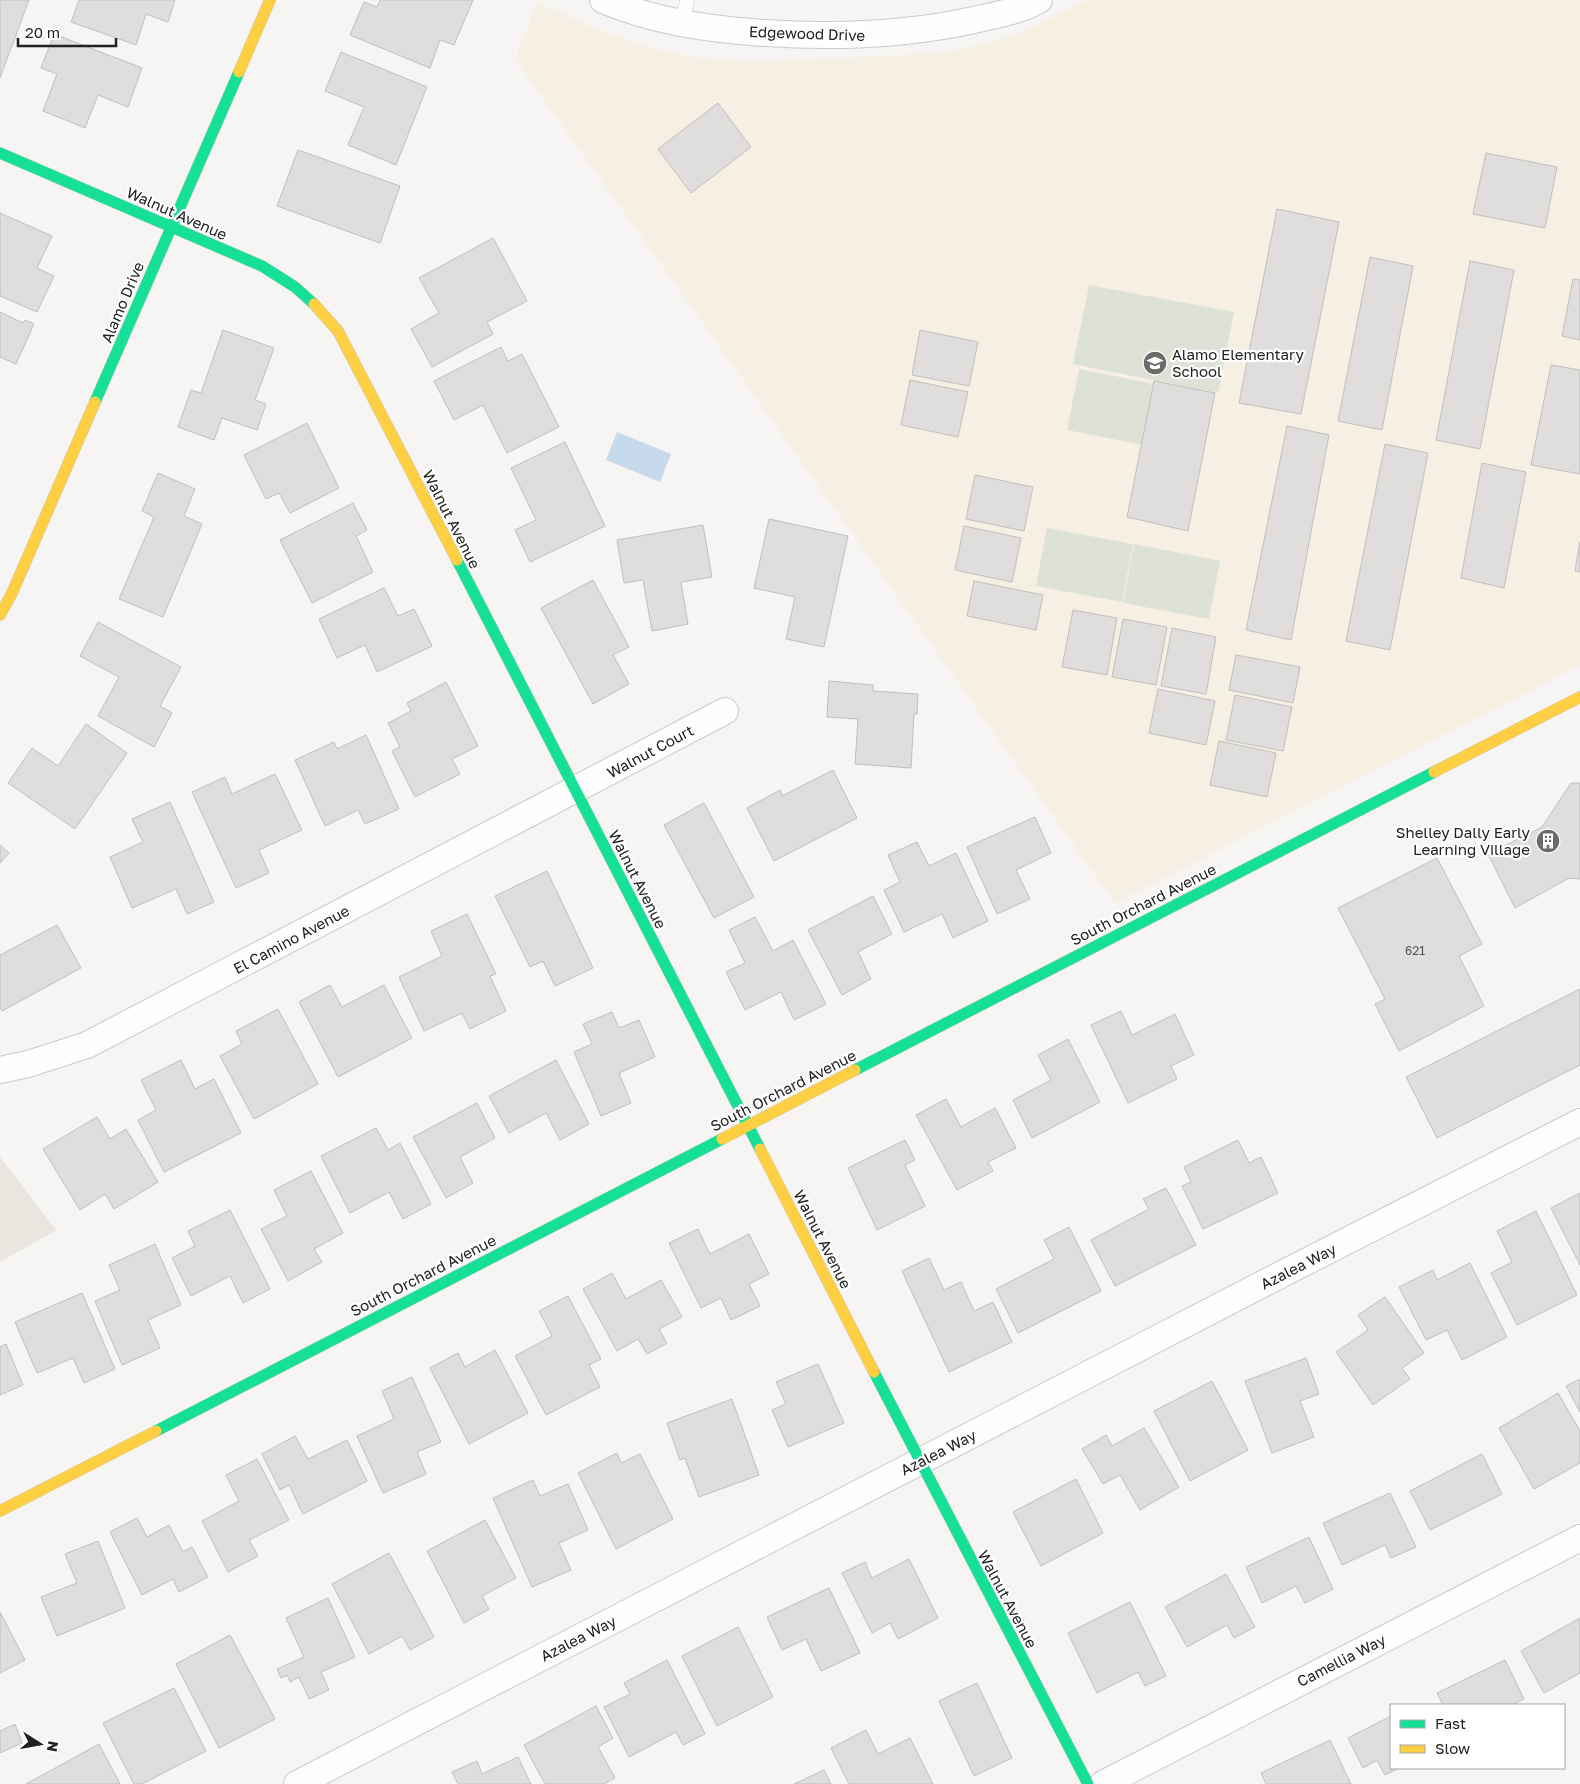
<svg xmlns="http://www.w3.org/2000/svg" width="1580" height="1784" font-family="'Golos Text',sans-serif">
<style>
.built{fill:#e9e5df}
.education{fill:#f6efe3}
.green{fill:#dee1d5}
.water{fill:#c7daec}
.building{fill:#dfdedd;stroke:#c0bfbe}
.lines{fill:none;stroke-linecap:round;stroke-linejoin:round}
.lane-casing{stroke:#cbcac8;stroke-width:15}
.street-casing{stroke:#cbcac8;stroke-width:28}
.fast-casing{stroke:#cbcac8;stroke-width:12}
.slow-casing{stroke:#cbcac8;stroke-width:12}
.lane{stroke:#fefefd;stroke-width:14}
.street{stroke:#fefefd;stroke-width:26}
.fast{stroke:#16e098;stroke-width:11}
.slow{stroke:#ffcf43;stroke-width:11}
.labels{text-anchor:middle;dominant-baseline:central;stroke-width:4.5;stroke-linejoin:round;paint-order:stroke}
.number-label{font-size:12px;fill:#525150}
.street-label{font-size:15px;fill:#222120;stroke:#fff}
.poi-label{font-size:15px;fill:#222120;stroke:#fff;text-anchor:start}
</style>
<rect width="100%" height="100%" fill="#f7f5f3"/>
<path class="built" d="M0 1157 56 1230 0 1262Z"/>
<path class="education" d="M1087 0H1580V665L1115 903 515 59 537 2 601 31 652 48 687 56 724 60 762 61 925 54 963 49 1003 39 1037 25Z"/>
<path class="green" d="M1089 285 1234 312 1218 393 1073 364Z
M1079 369 1165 386 1154 447 1067 430Z
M1047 528 1133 544 1122 602 1036 586Z
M1134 544 1220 561 1209 619 1123 603Z"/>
<path class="water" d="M617 432 671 454 660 482 606 460Z"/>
<path class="building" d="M0 0H29L0 78Z
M79 0H175L168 22 146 14 136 45 71 22Z
M380 0H473L454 45 440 40 430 68 350 35 364 2 377 7Z
M54 34 142 68 128 107 98 95 85 128 43 111 57 74 41 68Z
M341 52 427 87 396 165 348 145 364 107 325 91Z
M718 103 751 147 691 193 658 149Z
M298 150 400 186 380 243 277 206Z
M1486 153 1557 167 1545 228 1473 214Z
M1277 209 1339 222 1301 414 1239 403Z
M0 213 52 236 37 268 54 276 37 312 0 296Z
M493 238 527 301 487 322 493 334 432 367 411 329 439 313 419 278Z
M1370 257 1413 266 1382 430 1338 421Z
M1470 261 1514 270 1480 449 1436 440Z
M1573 279 1580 280V340L1562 336Z
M0 312 23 323 25 320 34 324 16 364 0 357Z
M223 330 274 348 255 400 266 404 257 430 222 418 214 440 178 427 191 390 201 393Z
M920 330 978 342 969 386 912 375Z
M501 347 508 361 522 354 559 427 507 453 483 405 454 420 434 381Z
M1551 365 1580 370V474L1531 465Z
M910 380 968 392 958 437 901 425Z
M1154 381 1215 393 1188 531 1127 517Z
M307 423 339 488 290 513 279 493 266 499 244 455Z
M1287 426 1329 435 1291 640 1246 630Z
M565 442 605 526 530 562 515 530 536 520 511 468Z
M1385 444 1428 453 1390 650 1346 641Z
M1482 463 1526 472 1504 588 1461 578Z
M158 473 195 489 184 516 202 524 163 617 119 599 154 517 142 511Z
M975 475 1033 487 1024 531 966 519Z
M353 503 367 530 356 536 373 572 312 603 280 540Z
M769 519 848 536 824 647 786 639 795 597 754 588Z
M703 525 712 577 681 582 688 624 652 631 643 580 624 583 617 540Z
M964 526 1021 538 1012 582 955 570Z
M1580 542V572L1575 571Z
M593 580 629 647 613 655 629 684 593 704 541 608Z
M974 581 1043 595 1036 630 967 616Z
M384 588 398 616 414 609 432 646 377 672 365 645 337 658 319 619Z
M1073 610 1117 618 1107 675 1062 667Z
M1123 619 1167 627 1156 685 1112 677Z
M98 622 181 667 160 706 172 713 154 747 98 716 119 677 80 656Z
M1172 628 1216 637 1206 694 1161 686Z
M1236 655 1300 667 1293 703 1229 690Z
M829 681 873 685V691L918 694 917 714H914L911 768 855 764 858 719 827 717Z
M446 682 478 746 452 759 460 774 415 797 392 751 400 747 388 723 411 711 407 703Z
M1158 689 1215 701 1206 745 1149 733Z
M1235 695 1292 707 1283 751 1226 740Z
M86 724 127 753 75 829 8 783 32 748 58 766Z
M366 735 399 809 365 824 358 810 325 826 295 760 334 742 337 749Z
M1219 741 1276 753 1267 797 1210 785Z
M833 770 857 818 774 861 747 808 780 790 782 796Z
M275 774 302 830 259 850 269 873 236 888 192 792 225 777 232 794Z
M1571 783H1580V879L1569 878 1515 908 1488 854 1542 827Z
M170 802 214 902 187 914 176 889 132 908 110 857 143 842 132 819Z
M704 803 754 897 714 918 664 825Z
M1035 817 1051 853 1016 870 1030 899 997 914 967 847Z
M917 842 929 866 956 853 988 921 953 938 942 914 904 932 884 890 900 882 888 855Z
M0 845 9 853 0 863Z
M1437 858 1482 944 1459 956 1484 1006 1399 1051 1375 1004 1385 999 1338 908Z
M547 871 593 968 555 986 543 961 530 967 495 896Z
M873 896 892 934 858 952 871 979 842 995 808 930Z
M467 914 496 974 490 976 506 1011 470 1029 462 1013 424 1031 399 977 442 956 431 931Z
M755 917 773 951 793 940 826 1004 794 1020 781 992 745 1010 726 972 745 963 729 930Z
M57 925 81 968 2 1011 0 1007V955Z
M330 985 342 1007 384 985 412 1038 338 1077 299 1002Z
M1580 989V1065L1437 1138 1406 1077Z
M278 1009 318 1084 254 1119 220 1056 242 1044 236 1031Z
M1121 1011 1132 1035 1175 1014 1194 1055 1171 1066 1177 1079 1128 1103 1091 1025Z
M612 1012 619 1028 639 1020 655 1057 619 1073 631 1103 601 1116 574 1052 592 1044 583 1024Z
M1068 1039 1100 1102 1032 1138 1013 1100 1051 1080 1038 1055Z
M181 1060 195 1089 214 1079 241 1133 164 1172 138 1120 156 1110 141 1080Z
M556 1060 589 1124 560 1140 546 1113 509 1133 489 1096Z
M946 1099 961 1127 995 1108 1016 1148 988 1162 993 1171 957 1190 916 1115Z
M477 1103 495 1138 460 1157 473 1183 446 1198 413 1137Z
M97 1117 110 1139 126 1129 158 1182 114 1209 105 1194 80 1210 43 1149Z
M376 1128 388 1150 400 1143 431 1204 403 1219 389 1192 350 1213 321 1156Z
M905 1140 915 1160 905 1165 925 1206 877 1230 848 1168Z
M1238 1140 1249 1163 1261 1157 1278 1193 1203 1229 1182 1186 1191 1182 1184 1167Z
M311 1171 343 1233 314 1249 322 1262 288 1281 261 1229 287 1216 274 1190Z
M1166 1188 1196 1245 1115 1286 1091 1240 1149 1209 1143 1199Z
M1580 1193V1265L1551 1208Z
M230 1210 270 1289 243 1303 230 1276 191 1296 172 1258 195 1246 188 1231Z
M1536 1211 1577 1295 1517 1325 1491 1273 1512 1262 1497 1231Z
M1069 1227 1101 1291 1018 1333 996 1289 1054 1259 1044 1240Z
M698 1229 710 1254 749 1234 769 1274 749 1284 760 1306 731 1320 721 1298 701 1308 669 1243Z
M155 1244 181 1305 148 1320 160 1348 122 1365 95 1301 120 1290 109 1265Z
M929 1258 944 1290 961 1282 974 1311 993 1302 1012 1342 949 1372 902 1271Z
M1470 1263 1507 1337 1462 1360 1447 1330 1426 1340 1399 1287 1433 1270 1437 1280Z
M612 1273 626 1299 661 1280 682 1317 659 1329 667 1343 647 1354 638 1339 617 1351 583 1289Z
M82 1293 115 1369 84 1383 73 1358 37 1373 15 1322Z
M568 1296 601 1359 589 1365 600 1387 546 1415 515 1356 552 1336 539 1311Z
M1385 1297 1424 1353 1402 1368 1410 1379 1373 1405 1336 1352 1368 1330 1358 1315Z
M6 1344 23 1385 0 1395V1347Z
M495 1350 528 1413 469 1444 430 1368 458 1353 465 1367Z
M1306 1358 1319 1394 1300 1401 1314 1437 1272 1453 1245 1381Z
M818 1364 844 1423 788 1447 772 1410 786 1404 776 1382Z
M412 1377 441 1442 417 1452 426 1474 383 1493 357 1436 394 1419 382 1391Z
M1580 1379V1412L1566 1386Z
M1212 1381 1248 1450 1190 1481 1154 1411Z
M1558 1393 1580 1431V1463L1534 1489 1499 1428Z
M732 1399 759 1475 699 1497 685 1458 680 1460 667 1423Z
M1144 1428 1179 1487 1140 1510 1120 1475 1103 1484 1082 1449 1106 1435 1112 1446Z
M295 1436 308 1459 347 1440 367 1481 303 1514 289 1485 280 1490 262 1454Z
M617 1453 621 1463 640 1454 673 1519 616 1549 578 1473Z
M1482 1454 1502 1494 1430 1530 1410 1491Z
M257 1459 289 1520 249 1540 258 1556 228 1572 202 1521 239 1501 226 1475Z
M1076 1479 1103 1533 1041 1566 1013 1512Z
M533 1480 540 1496 568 1484 588 1530 559 1543 571 1570 532 1587 493 1498Z
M1390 1493 1416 1547 1391 1558 1385 1545 1342 1565 1323 1523Z
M137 1518 147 1537 169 1525 183 1552 192 1547 208 1577 179 1592 173 1579 142 1595 110 1532Z
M485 1520 516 1578 482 1596 489 1609 464 1623 427 1551Z
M1309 1537 1333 1589 1305 1603 1296 1586 1262 1603 1246 1567Z
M98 1541 125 1608 57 1636 41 1597 77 1583 65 1554Z
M389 1553 434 1637 410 1650 402 1636 369 1654 332 1584Z
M909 1559 938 1618 898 1639 890 1623 872 1633 842 1573 865 1562 872 1578Z
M1226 1574 1255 1627 1234 1638 1227 1625 1187 1647 1165 1607Z
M829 1588 860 1653 821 1671 806 1639 782 1650 767 1617Z
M328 1598 355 1657 321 1672 329 1690 309 1699 299 1677 290 1682 287 1675 281 1678 277 1669 304 1657 286 1618Z
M1130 1602 1166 1676 1145 1686 1138 1672 1097 1693 1068 1633Z
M0 1612 25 1660 0 1673Z
M1580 1618V1673L1544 1693 1521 1651Z
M738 1627 773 1697 717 1726 682 1656Z
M230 1635 275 1719 219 1748 176 1664Z
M667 1660 705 1734 683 1745 676 1732 629 1757 604 1707 630 1694 624 1683Z
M1505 1660 1524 1699 1511 1705H1443L1437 1693Z
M977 1683 1012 1758 974 1776 939 1701Z
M174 1688 206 1751 142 1784H134L103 1723Z
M596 1706 613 1738 598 1747 615 1778 604 1784H545L524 1745Z
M1391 1716V1768H1399L1385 1775 1377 1760 1363 1768 1348 1738Z
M15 1724 22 1743 0 1753V1731Z
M866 1730 878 1754 910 1738 933 1784H849L831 1748Z
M1330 1740 1351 1784H1266L1261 1773Z
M99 1744 120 1784H26Z
M518 1757 531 1784H458L452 1772 477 1761 482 1774Z
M824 1770 831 1784H794Z"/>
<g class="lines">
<g class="lane-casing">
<path id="lane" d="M682 25 687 0"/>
</g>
<g class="street-casing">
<path id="street" d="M603 0C651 20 700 28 751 32 826 38 901 36 974 20 997 15 1019 11 1039 0
M0 1070 28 1064 87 1045 725 711
M297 1784 1284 1273 1580 1122
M1103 1784 1580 1538"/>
</g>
<g class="fast-casing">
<path id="fast" d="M0 153 262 266 295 287 314 304
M95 402 239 72
M457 560 760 1149
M855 1070 1434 772
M874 1372 1088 1784
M156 1431 722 1139"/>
</g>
<g class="slow-casing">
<path id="slow" d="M239 72 270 0
M314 304 338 331 457 560
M0 615 12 593 95 402
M1434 772 1580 697
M722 1139 855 1070
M760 1149 874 1372
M0 1511 156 1431"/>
</g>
<use href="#lane" class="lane"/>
<use href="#street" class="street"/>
<use href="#fast" class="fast"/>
<use href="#slow" class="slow"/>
</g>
<defs>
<g id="school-disc" transform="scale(1.25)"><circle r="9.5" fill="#6d6b6a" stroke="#fff"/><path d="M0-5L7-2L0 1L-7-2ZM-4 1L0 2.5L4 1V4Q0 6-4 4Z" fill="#fff"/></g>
<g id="building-disc" transform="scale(1.25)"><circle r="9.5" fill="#6d6b6a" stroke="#fff"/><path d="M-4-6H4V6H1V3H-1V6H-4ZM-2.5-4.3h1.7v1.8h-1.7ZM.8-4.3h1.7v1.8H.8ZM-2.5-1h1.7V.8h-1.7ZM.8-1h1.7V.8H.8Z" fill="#fff"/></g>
</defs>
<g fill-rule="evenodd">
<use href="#school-disc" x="1155" y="363"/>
<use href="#building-disc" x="1548" y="841"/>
</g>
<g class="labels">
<g class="number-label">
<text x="1415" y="950">621</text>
</g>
<g class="street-label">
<text transform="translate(807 33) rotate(2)">Edgewood Drive</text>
<text transform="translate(177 213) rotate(24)">Walnut Avenue</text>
<text transform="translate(122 302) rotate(-67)">Alamo Drive</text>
<text transform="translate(452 519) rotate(63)">Walnut Avenue</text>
<text transform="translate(650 751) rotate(-28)">Walnut Court</text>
<text transform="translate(638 879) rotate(63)">Walnut Avenue</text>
<text transform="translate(1143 904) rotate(-27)">South Orchard Avenue</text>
<text transform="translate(291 939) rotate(-28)">El Camino Avenue</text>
<text transform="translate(783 1090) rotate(-27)">South Orchard Avenue</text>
<text transform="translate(823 1239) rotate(63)">Walnut Avenue</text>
<text transform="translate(1298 1266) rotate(-27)">Azalea Way</text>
<text transform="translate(423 1275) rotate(-27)">South Orchard Avenue</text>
<text transform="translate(938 1452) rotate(-27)">Azalea Way</text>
<text transform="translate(1008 1599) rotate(62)">Walnut Avenue</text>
<text transform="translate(578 1638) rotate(-27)">Azalea Way</text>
<text transform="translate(1341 1660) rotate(-27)">Camellia Way</text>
</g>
<g class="poi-label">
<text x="1172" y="354">Alamo Elementary<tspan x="1172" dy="17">School</tspan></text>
<text x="1530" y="832" text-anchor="end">Shelley Dally Early<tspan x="1530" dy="17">Learning Village</tspan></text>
</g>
</g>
<rect x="1390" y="1704" width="175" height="65" fill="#ffffff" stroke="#a7a6a6"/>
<rect x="1400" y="1720" width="25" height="8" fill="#16e098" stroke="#a7a6a6"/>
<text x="1435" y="1729" font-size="15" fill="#222120">Fast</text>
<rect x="1400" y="1745" width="25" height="8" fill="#ffcf43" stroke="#a7a6a6"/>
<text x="1435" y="1754" font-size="15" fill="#222120">Slow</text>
<g transform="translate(40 1744) rotate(101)" stroke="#ffffff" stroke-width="4" paint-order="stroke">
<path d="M0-4L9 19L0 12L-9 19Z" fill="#222120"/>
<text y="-8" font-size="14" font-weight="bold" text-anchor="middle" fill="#222120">N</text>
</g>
<path d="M18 38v8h98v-8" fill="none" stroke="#222120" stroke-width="2.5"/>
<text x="25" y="38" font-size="15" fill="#222120" stroke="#ffffff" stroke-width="4" paint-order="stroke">20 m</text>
</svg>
